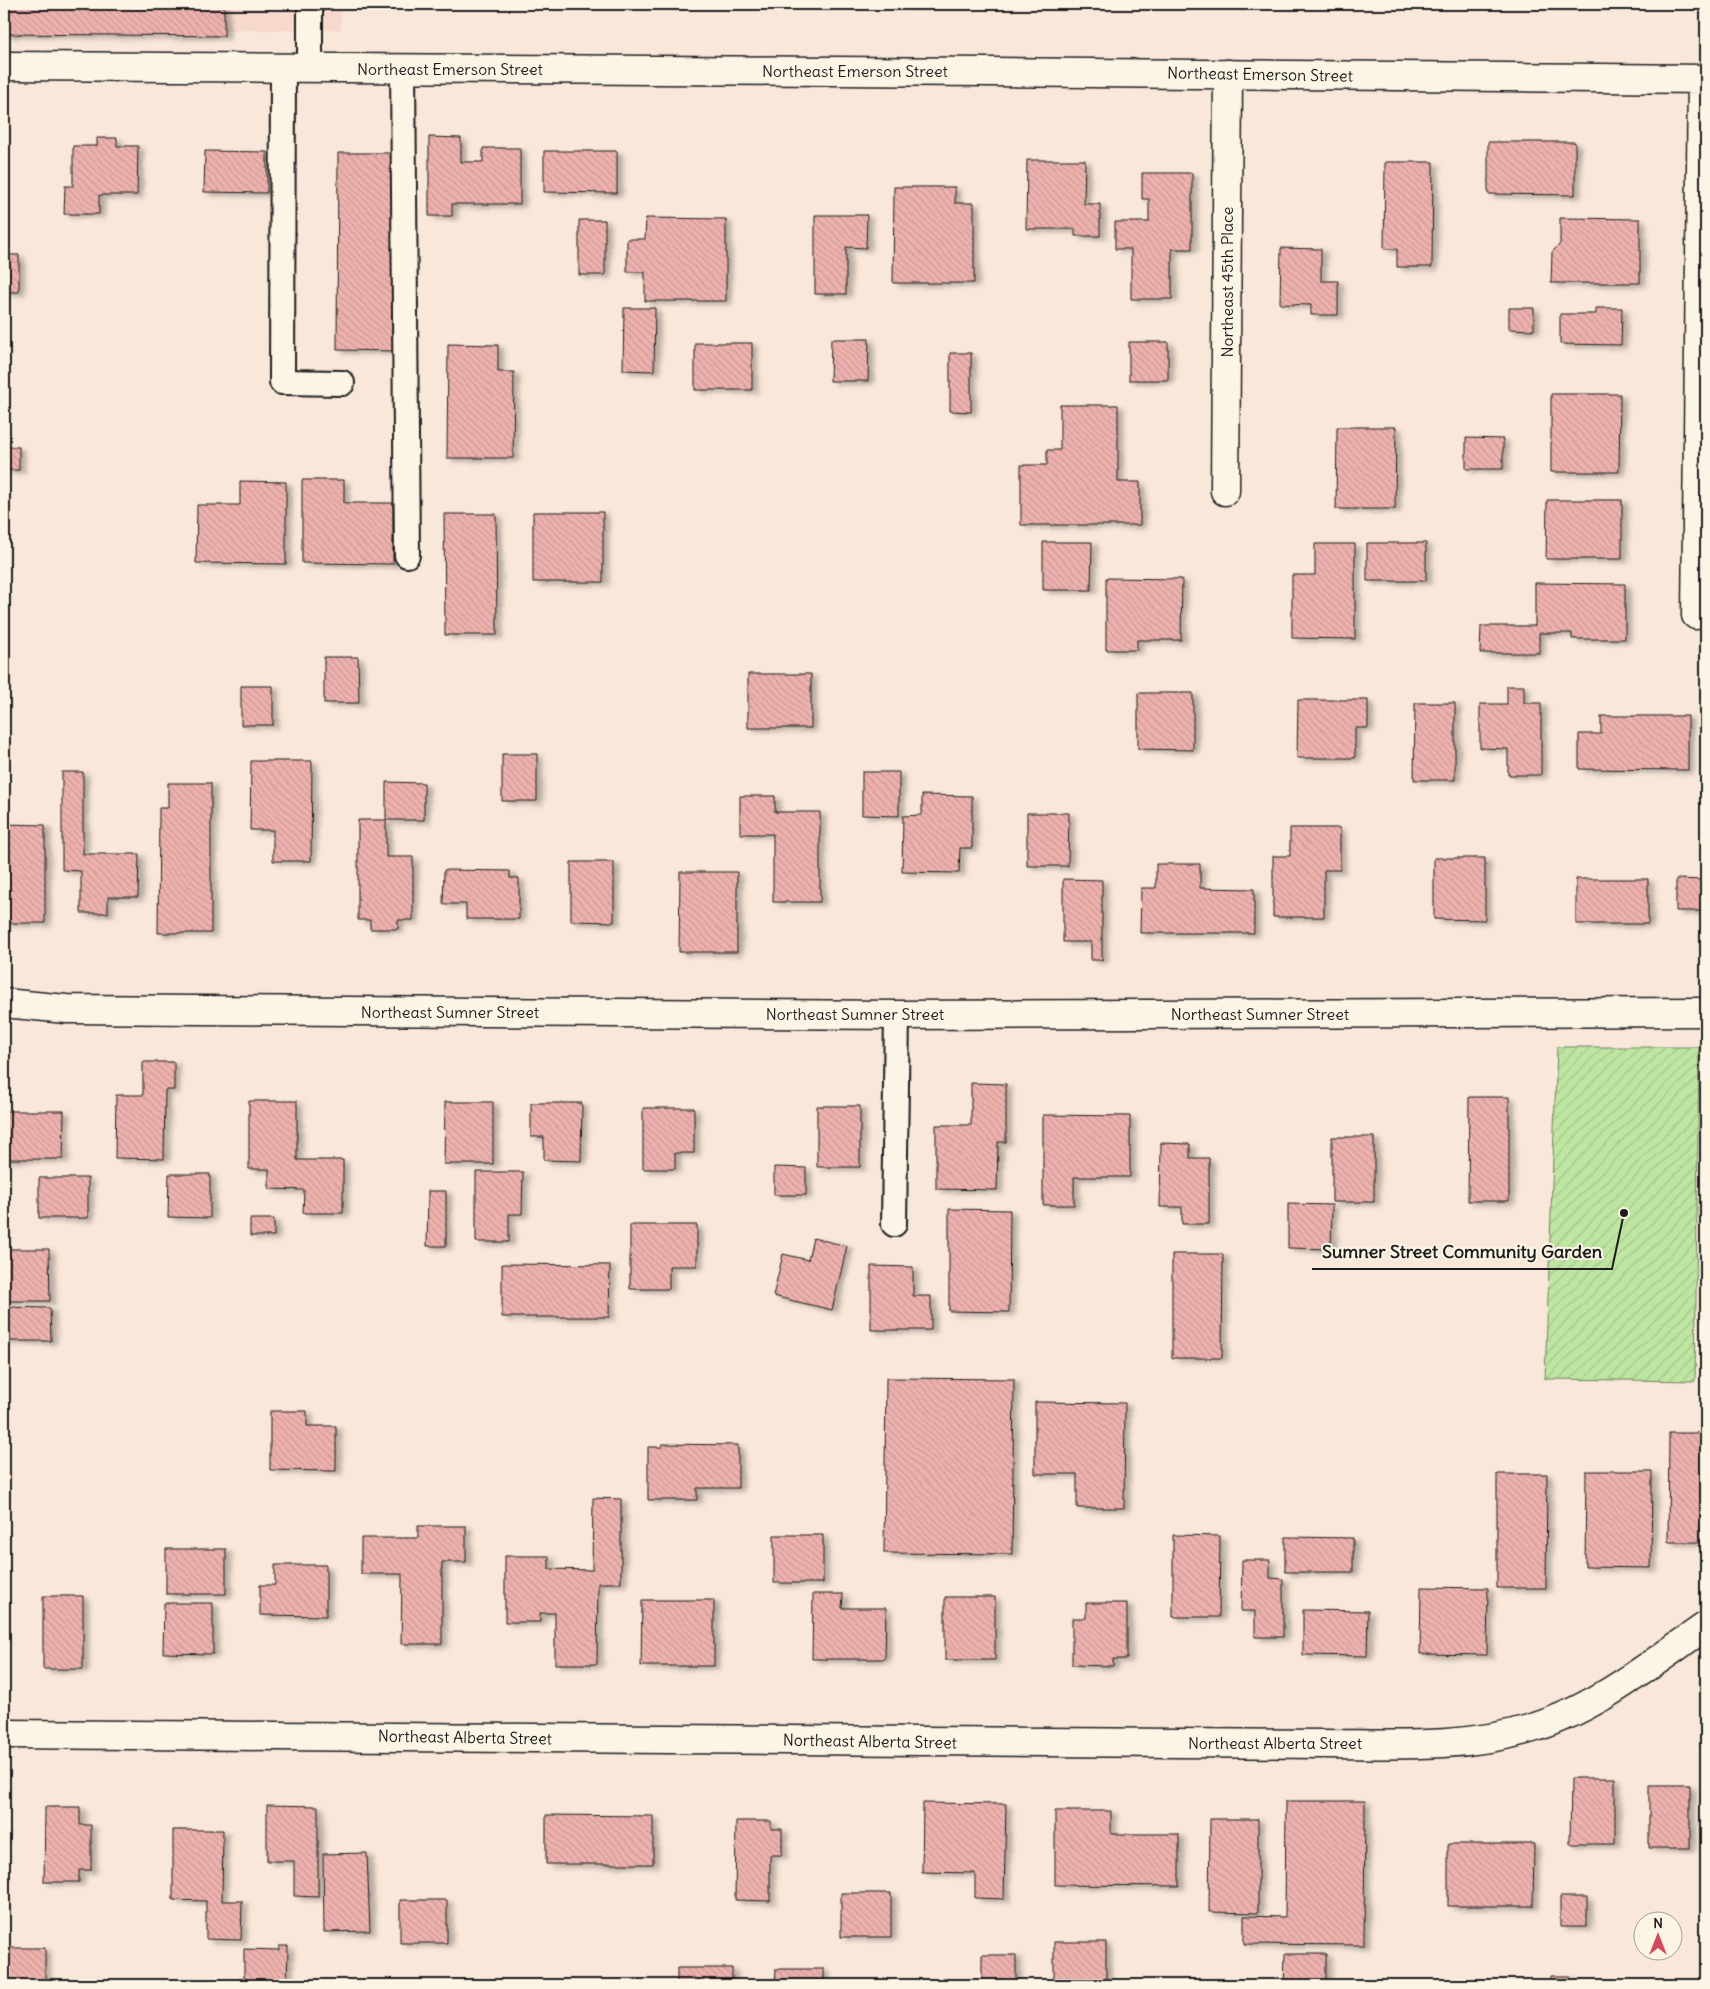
<svg xmlns="http://www.w3.org/2000/svg" width="1710" height="1989" font-family="Delius,sans-serif">
<style>
.built{fill:#f6d8cd}
.garden{fill:url(#garden-furrows);stroke:#6d805e}
.building{fill:url(#building-back-hatch);stroke:#1c1c1c;filter:url(#shadow)}
.lines{fill:none;stroke-linecap:round;stroke-linejoin:round}
.service-casing{stroke:#1c1c1c;stroke-width:28}
.minor-casing{stroke:#1c1c1c;stroke-width:31}
.service{stroke:#fcf5e5;stroke-width:24}
.minor{stroke:#fcf5e5;stroke-width:28}
.labels{text-anchor:middle;dominant-baseline:central;stroke-width:4;stroke-linejoin:round;paint-order:stroke}
.street-label{font-size:16px;fill:#1c1c1c;stroke:#fcf5e5}
.leader{fill:none;stroke:#1c1c1c;stroke-width:2}
.callout-dot{fill:#1c1c1c;stroke:#fcf5e5;stroke-width:2}
.callout-label{font-size:18px;text-anchor:middle;font-weight:bold;fill:#1c1c1c;stroke:#fcf5e5;stroke-width:4;stroke-linejoin:round;paint-order:stroke}
</style>
<defs>
<pattern id="garden-furrows" width="10" height="10" patternUnits="userSpaceOnUse" patternTransform="scale(1.25)"><rect width="10" height="10" fill="#bee5a1"/><path d="M-1 1l2-2M0 10L10 0M9 11l2-2" fill="none" stroke="#a3c48a"/></pattern>
<pattern id="building-back-hatch" width="6" height="6" patternUnits="userSpaceOnUse" patternTransform="scale(1.25)"><rect width="6" height="6" fill="#eeb2ae"/><path d="M-1 5l2 2M0 0l6 6M5-1l2 2" fill="none" stroke="#cc9895"/></pattern>
<filter id="shadow"><feDropShadow dx="5.5" dy="3" stdDeviation="2.5" flood-color="#0004"/></filter>
</defs>
<rect width="100%" height="100%" fill="#f9e8da"/>
<filter id="ink" filterUnits="userSpaceOnUse"><feTurbulence type="fractalNoise" baseFrequency=".02" numOctaves="2"/><feDisplacementMap in="SourceGraphic" scale="10" xChannelSelector="R" yChannelSelector="G"/><feConvolveMatrix kernelMatrix="1 2 1 2 8 2 1 2 1" color-interpolation-filters="sRGB"/></filter>
<g filter="url(#ink)">
<path class="built" d="M4 4H341V30H4Z"/>
<path class="garden" d="M1557 1047H1699L1695 1381 1545 1379Z"/>
<path class="building" d="M4 4H224V36L4 34Z
M903 4H952V5Z
M1546 4H1622V5H1546Z
M429 137 461 138V162H483V148H520V204H452V216H429Z
M97 138H117V146H138L137 195H99V214H64L65 186H73V146H97Z
M1488 142H1575V195L1488 194Z
M205 151 267 152V193L204 192Z
M544 151H617V193L544 192Z
M338 153H396L395 351 337 350Z
M1027 160H1085L1084 204H1100V236H1075V229H1026Z
M1385 162H1433L1432 267H1397V249H1384Z
M1142 173H1192V249H1172V299H1131V249H1115V222H1149V199H1142Z
M894 187H955V203H974V283H893Z
M815 215H867L866 248 846 247V294H815Z
M646 218 726 219V301H645V272H627V239H645Z
M1560 218 1640 219V283H1551L1552 252 1560 244Z
M579 220H605V275H579Z
M1281 248 1321 249V281H1338V315H1311V305L1280 304Z
M4 255H19V292H4Z
M624 308H655L654 371 623 370Z
M1509 308H1534V330L1509 329Z
M1596 308H1622L1621 345 1560 344V314H1596Z
M831 339H869L868 381H830Z
M1129 342H1168V380H1129Z
M695 343H752V390H695Z
M448 344 498 345V372H514L513 458H447Z
M950 353H971V412L950 411Z
M1551 394H1620L1619 472H1551Z
M1060 405H1118V482H1140V525H1021V465H1047V450H1060Z
M1337 427H1396L1395 509H1336Z
M1466 438 1503 439V469H1466Z
M4 447H19V470H4Z
M302 480H344V503H393V564L302 563Z
M240 481 286 482V564L196 563 197 505H240Z
M1547 500H1622V559H1546Z
M533 512H603V582H533Z
M444 514H496L497 635H445Z
M1043 542H1092L1091 590H1043Z
M1367 543H1426V581H1367Z
M1315 544H1355V639L1292 638V575H1315Z
M1106 578 1182 579 1181 640H1137V650H1106Z
M1535 583 1625 584V639H1572V633H1539V653H1480L1481 626H1535Z
M324 657H358L359 703H324Z
M748 674H811V728H748Z
M241 686H273V725H241Z
M1507 686H1524V703H1541V775H1508V749L1480 748V704H1507Z
M1138 693H1193V750L1138 749Z
M1298 700H1368V728H1355V758H1297Z
M1415 703H1455V780H1414Z
M1601 716H1688V770L1579 769V734H1601Z
M502 754H537V801H502Z
M251 761H312L311 861H273V830H250Z
M62 772H83V854H139L138 897H108V913H81V871L62 870Z
M862 772H899V816L862 815Z
M386 782 424 783V820H386Z
M168 783H211V933H158L159 808H168Z
M922 795 972 796V848H960L959 873 902 872 903 816 922 815Z
M740 796H775V812H820V902H773V834H740Z
M1027 813H1069L1068 866H1027Z
M358 820H386V857H413V920H398V929H370V920H358Z
M4 824 45 825V923H4Z
M1290 828H1340V870H1324V917H1273V856H1290Z
M1434 858H1485V920L1434 919Z
M571 862H614V922L571 921Z
M1156 864H1200V888L1254 889V933H1140L1141 888H1156Z
M444 870 510 871V878H519V919H466V904H443Z
M680 872H737V952H679Z
M1063 879 1102 880V960H1091V942H1063Z
M1576 879H1648V924H1576Z
M1676 879 1704 880V911H1676Z
M143 1062H174V1090H165L164 1159 115 1158 116 1095H143Z
M971 1083 1006 1084V1142H998L997 1190 936 1189V1125H971Z
M1469 1097H1509V1201H1468Z
M249 1101H297V1160H343V1213H303L304 1190 269 1189V1169H249Z
M445 1102H493V1164H444Z
M531 1103H582L581 1161 544 1160V1137H531Z
M817 1106H860V1167H817Z
M643 1108H694V1153H675V1169H643Z
M4 1111H64L63 1159H4Z
M1043 1115 1130 1116V1177H1074V1205H1043Z
M1332 1137H1374V1202H1332Z
M1161 1143 1190 1144V1158H1209V1224H1182V1207H1160Z
M774 1167 806 1168V1195H774Z
M476 1172H523L522 1214H509V1242H476Z
M169 1174H210V1218L168 1217Z
M39 1178H88V1218H39Z
M428 1191H446V1246H427Z
M1288 1204 1332 1205 1331 1249 1288 1248Z
M949 1209 1010 1210 1009 1312 949 1311Z
M250 1219H274V1236H250Z
M630 1225H697V1266H669V1289H630Z
M813 1238 847 1246 832 1310 773 1296 783 1254 808 1260Z
M4 1249H49L50 1301H4Z
M1172 1254H1223L1222 1358H1172Z
M502 1264 610 1265 609 1317H502Z
M871 1266 913 1267V1296H931V1330H871Z
M1706 1282V1339H1705Z
M4 1307 50 1308 51 1341H4Z
M886 1378 1014 1379 1012 1554 884 1553Z
M1035 1402 1125 1403 1124 1508H1077V1474H1035Z
M270 1411H307V1426H336V1471L270 1470Z
M1669 1433H1706V1542H1668Z
M662 1444 738 1445V1488H697V1500H648V1447H662Z
M1586 1471H1652L1651 1568 1585 1567Z
M1497 1474H1547L1546 1588H1497Z
M593 1498 621 1499V1583H598L597 1664H555V1613H540V1622H505V1556H549V1569L592 1570Z
M418 1526H466V1562H442V1644H401L402 1574H361V1538H418Z
M774 1535H823V1583H774Z
M1173 1535 1220 1536 1219 1617H1173Z
M1285 1537 1353 1538V1572H1285Z
M166 1549H226V1594H166Z
M1242 1560H1270V1578L1283 1579V1637H1255V1611H1241Z
M275 1565H326V1616L260 1615V1585H275Z
M1421 1587 1488 1588 1487 1655 1420 1654Z
M813 1594H843L842 1608H886L885 1659H812Z
M43 1596H83V1669H43Z
M945 1597H995V1660H945Z
M642 1600H714V1666H641Z
M164 1603H213V1654L163 1653Z
M1086 1603H1127V1659H1113V1666L1072 1665V1618H1086Z
M1303 1610 1368 1611 1367 1656 1303 1655Z
M1702 1734H1706V1776H1702Z
M1571 1778H1615V1844H1570Z
M1649 1785H1690V1848H1649Z
M1286 1801H1365L1364 1945 1244 1944V1916L1285 1917Z
M923 1803 1006 1804 1004 1899 975 1898V1873L922 1872Z
M267 1805 318 1806V1897L294 1896V1861H267Z
M45 1807H80V1825H91V1870H79V1882H44Z
M1055 1811H1111V1834H1179V1886L1055 1885Z
M546 1815 653 1816V1864H546Z
M1210 1819H1258V1913L1209 1912Z
M736 1821H771V1829H782V1855H770V1901L735 1900Z
M173 1830H223L222 1901H242L241 1940 206 1939V1901L173 1900Z
M1448 1844H1534L1533 1906H1448Z
M367 1853 370 1931 324 1932 323 1854Z
M841 1893H891V1937H841Z
M1560 1897H1587V1927H1560Z
M400 1900H447V1943H400Z
M1054 1942H1106V1985H1054Z
M279 1946H288L287 1985H244V1949L279 1950Z
M4 1948H45V1982H4Z
M1285 1954H1326V1985H1284Z
M982 1955H1016V1982H982Z
M677 1968H732V1985H677Z
M776 1969H824V1985H775Z
M1551 1976H1570V1985H1551Z"/>
<g class="lines">
<g class="service-casing">
<path id="service" d="M310 4V68
M283 68 282 382 342 383
M403 68 407 555
M894 1224 897 1015"/>
</g>
<g class="minor-casing">
<path id="minor" d="M4 66 989 72 1706 79
M1225 491 1228 74
M1696 615 1702 79
M4 1003 66 1009 897 1015 1706 1012
M4 1734 1322 1744C1391 1744 1462 1749 1529 1729 1593 1711 1652 1663 1706 1626"/>
</g>
<use href="#service" class="service"/>
<use href="#minor" class="minor"/>
</g>
</g>
<g class="labels">
<g class="street-label">
<text x="450" y="69">Northeast Emerson Street</text>
<text x="855" y="71">Northeast Emerson Street</text>
<text transform="translate(1260 74) rotate(1)">Northeast Emerson Street</text>
<text transform="translate(1227 282) rotate(-90)">Northeast 45th Place</text>
<text x="450" y="1012">Northeast Sumner Street</text>
<text x="855" y="1014">Northeast Sumner Street</text>
<text x="1260" y="1014">Northeast Sumner Street</text>
<text transform="translate(465 1737) rotate(1)">Northeast Alberta Street</text>
<text transform="translate(870 1741) rotate(1)">Northeast Alberta Street</text>
<text x="1275" y="1743">Northeast Alberta Street</text>
</g>
</g>
<path class="leader" d="M1624 1213L1612 1269H1312"/>
<circle class="callout-dot" cx="1624" cy="1213" r="5"/>
<g class="callout-label">
<text x="1462" y="1258">Sumner Street Community Garden</text>
</g>
<rect width="1710" height="1989" fill="none" stroke="#fcf5e5" stroke-width="20"/>
<rect x="10" y="10" width="1690" height="1969" fill="none" stroke="#1c1c1c" stroke-width="2" filter="url(#ink)"/>
<g transform="translate(1658 1936)"><circle r="24" fill="#fcf5e5" stroke="#a29e95"/>
<path d="M0-4L9 19L0 12L-9 19Z" fill="#d1495b"/>
<text y="-8" font-size="14" font-weight="bold" text-anchor="middle" fill="#1c1c1c">N</text>
</g>
</svg>
